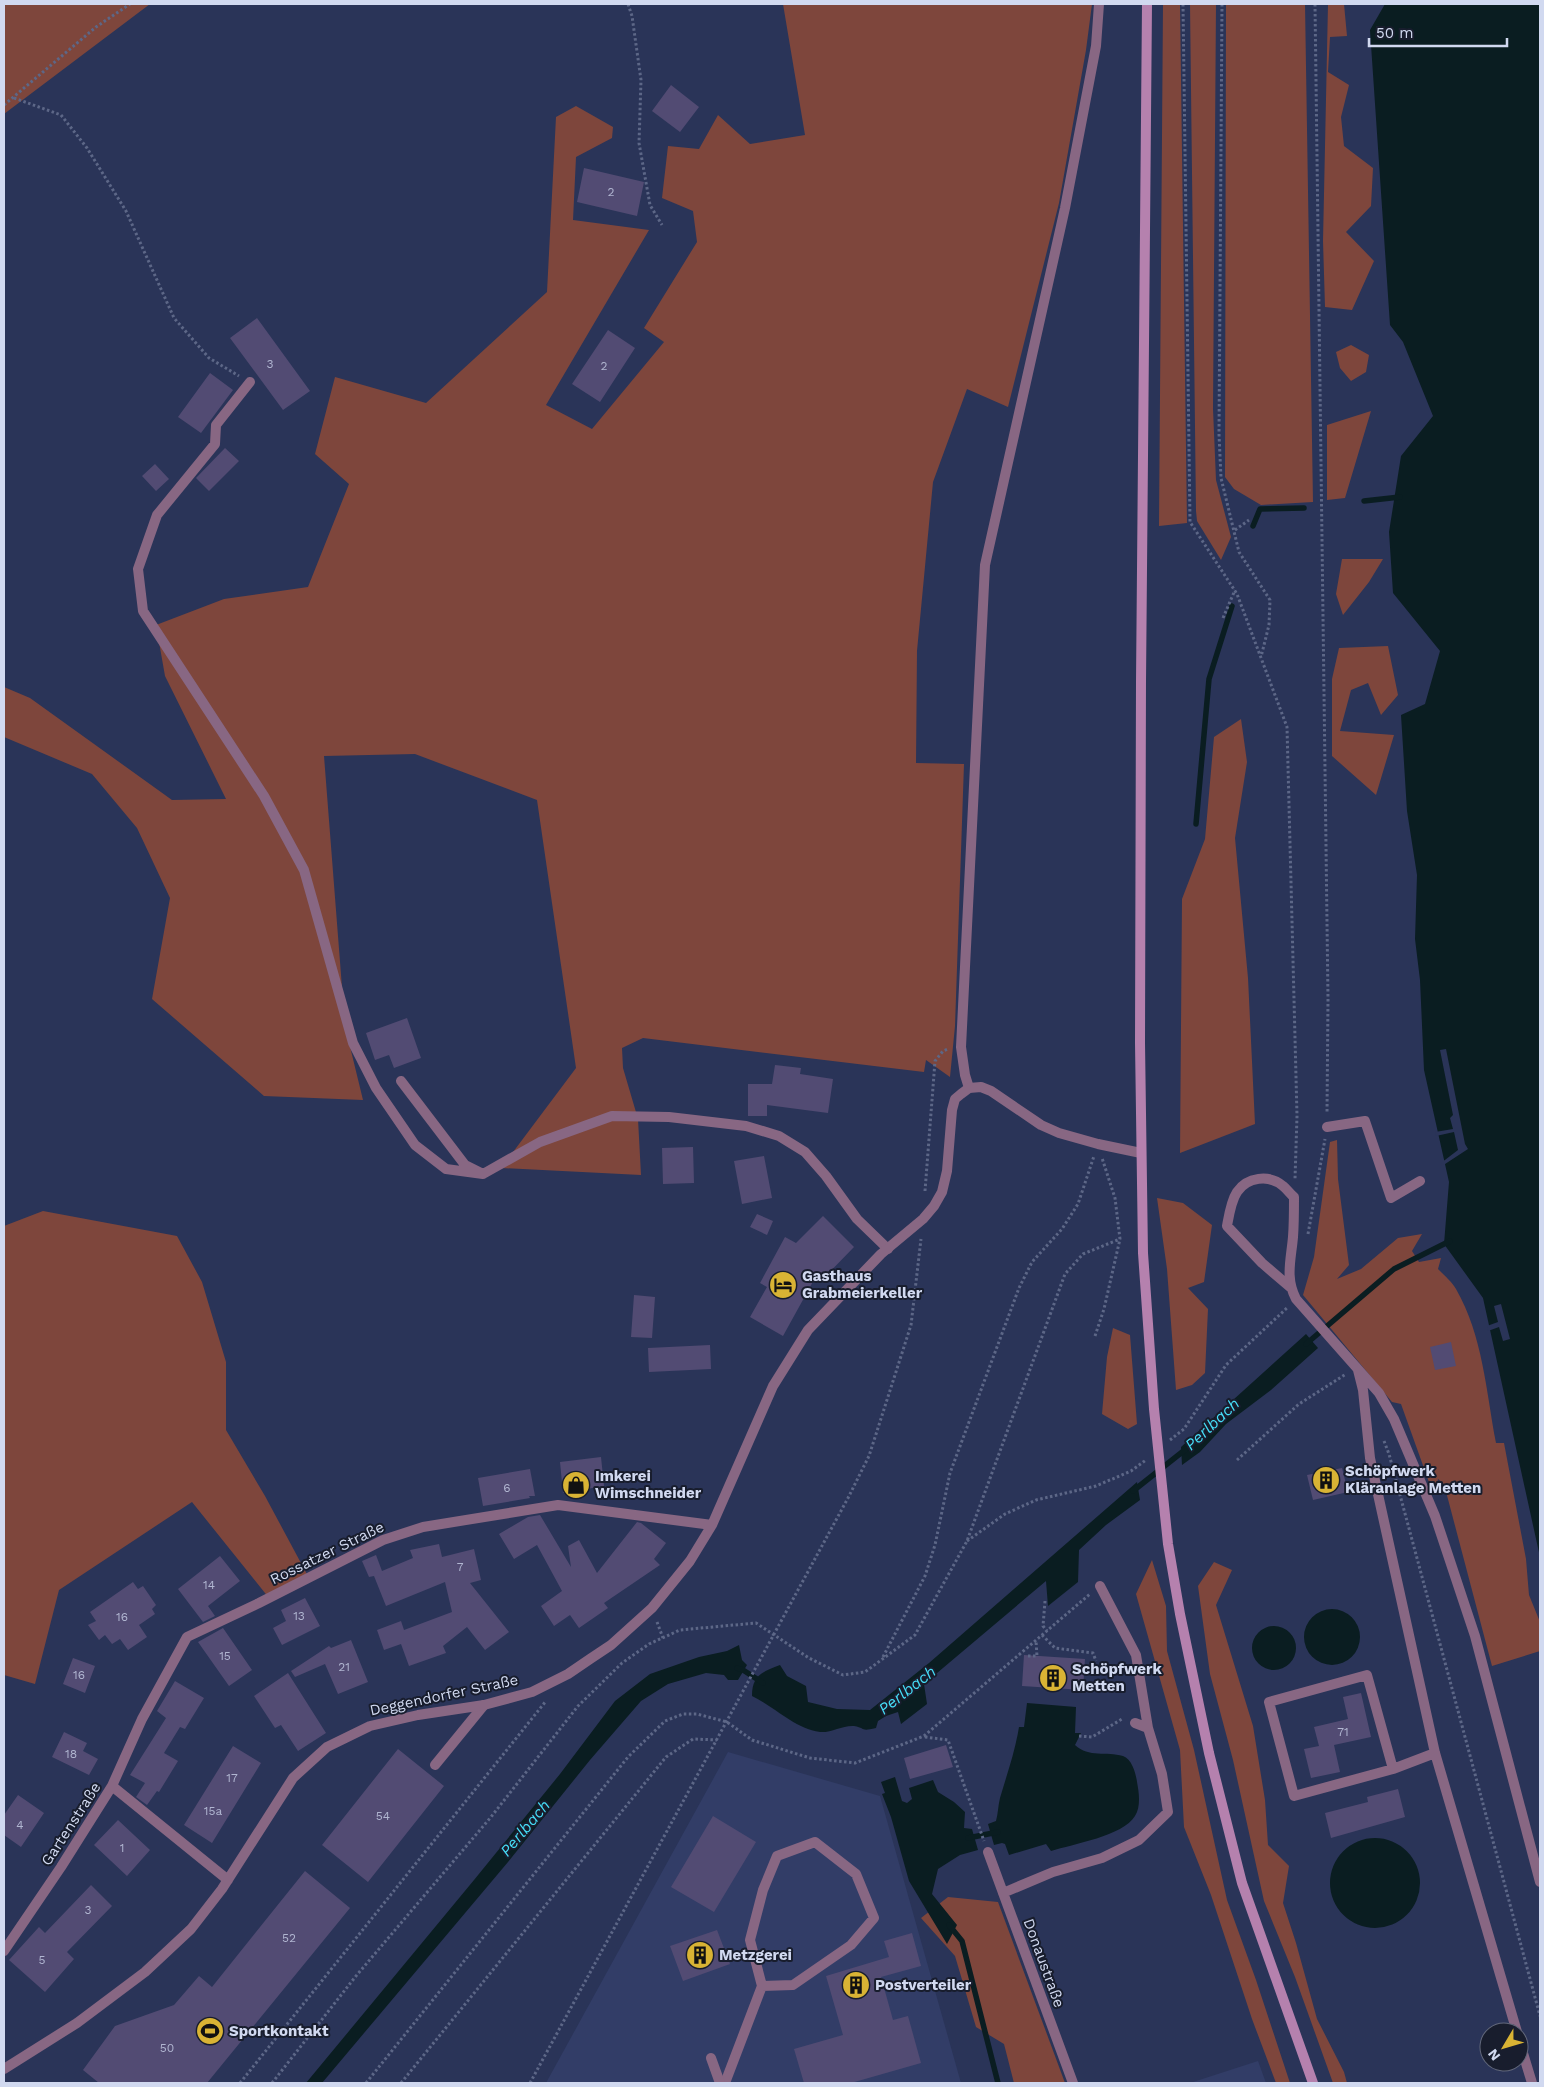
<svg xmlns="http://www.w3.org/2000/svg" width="1544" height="2087" font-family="'Work Sans',sans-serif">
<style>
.built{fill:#323d67}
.green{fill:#7e463c}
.water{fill:#0a1d21}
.pier{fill:#2a3458}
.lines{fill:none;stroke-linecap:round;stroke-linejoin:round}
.stream{stroke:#0a1d21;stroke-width:5.5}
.building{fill:#524b73}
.path{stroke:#5d6787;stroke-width:3;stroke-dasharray:2.5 2.5;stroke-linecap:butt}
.service{stroke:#886783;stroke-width:10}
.minor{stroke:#886783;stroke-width:10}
.secondary{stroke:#b581ae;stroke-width:10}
.labels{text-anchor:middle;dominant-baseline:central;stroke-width:4;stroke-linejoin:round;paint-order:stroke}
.number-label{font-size:12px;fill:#b1b6d1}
.poi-label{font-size:15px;font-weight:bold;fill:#d1d9f0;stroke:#181d2d;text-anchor:start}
.street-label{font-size:15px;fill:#d1d9f0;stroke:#181d2d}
.water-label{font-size:16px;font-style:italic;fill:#46ddf7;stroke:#181d2d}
</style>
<rect width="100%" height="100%" fill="#2a3458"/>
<path class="built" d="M728 1752 880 1796 961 2083H546Z
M1258 2061 1266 2083H1190Z"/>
<path class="green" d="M4 4H150L4 114Z
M783 4H1092L1086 50 1059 203 1008 407 967 389 933 482 917 651 916 763 964 764 955 1026 950 1077 926 1060 924 1072 643 1038 622 1048 623 1068 638 1119 641 1175 501 1168 576 1068 537 800 415 754 324 756 345 1026 363 1100 264 1096 152 999 170 898 137 828 92 774 4 737V687L30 698 172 800 226 799 165 676 156 625 224 599 308 587 349 484 315 454 335 377 426 403 547 292 556 117 576 106 613 127 612 138 576 157 573 220 649 230 546 405 592 429 664 342 644 328 697 242 693 211 662 198 668 146 699 149 718 115 750 144 805 135Z
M1163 4H1180L1187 523 1159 526Z
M1190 4H1216L1213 409 1216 480 1231 537 1221 560 1197 521 1196 511Z
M1226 4H1305L1313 502 1261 505 1234 489 1225 477Z
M1328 4H1344L1347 36 1330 37 1328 72 1349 85 1341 117 1344 146 1373 168 1371 206 1346 232 1374 261 1352 310 1325 307 1323 241Z
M1351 345 1369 355 1366 372 1351 381 1340 368 1336 352Z
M1371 411 1345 498 1327 500V425Z
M1342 559H1383L1369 582 1343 615 1336 594Z
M1388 646 1398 695 1381 715 1368 683 1351 690 1340 731 1394 735 1376 795 1332 756V679L1339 648Z
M1241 719 1247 762 1235 838 1248 978 1255 1124 1180 1153 1182 899 1205 839 1214 737Z
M1337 1140 1338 1179 1349 1265 1337 1279 1361 1269 1398 1238 1422 1234 1412 1251 1419 1262 1441 1258 1438 1269C1444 1275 1452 1282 1456 1289 1483 1336 1486 1391 1496 1443H1504L1526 1559 1529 1595 1540 1622V1651L1492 1666 1444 1484 1438 1479 1436 1488 1430 1485 1401 1404 1392 1402 1303 1295 1314 1257 1330 1142Z
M1157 1198 1183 1203 1212 1225 1204 1282 1188 1288 1208 1309 1205 1373 1192 1385 1176 1390 1167 1269Z
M43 1211 177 1236 202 1282 226 1362V1430L265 1496 309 1578 269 1598 192 1502 59 1590 35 1684 4 1675V1226Z
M1113 1328 1130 1335 1137 1424 1128 1429 1102 1414 1107 1357Z
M1152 1560 1166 1606 1167 1651 1194 1750 1227 1900 1256 1980 1290 2083H1276L1252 2019 1211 1895 1184 1827 1180 1750 1136 1594Z
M1214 1562 1232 1570 1216 1605 1253 1726 1265 1800 1268 1845 1289 1866 1283 1903 1296 1943 1317 2019 1344 2072 1347 2083H1333L1295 1977 1264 1901 1233 1760 1210 1674 1198 1586Z
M948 1897 998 1902 1065 2083H1014L1004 2044 976 2027 955 1956 921 1918Z"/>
<path class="water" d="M1385 4H1540V1557L1483 1298 1444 1244 1449 1182 1424 1070 1420 980 1415 939 1417 875 1407 811 1401 715 1425 704 1440 651 1393 593 1389 532 1401 456 1433 416 1403 342 1390 325 1370 30Z
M1306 1334 1318 1348 1271 1390 1226 1424 1200 1452 1182 1465 1181 1447Z
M1137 1482 1140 1500 1106 1525 1079 1550 1078 1582 1048 1606 1046 1581 924 1684 927 1704 901 1724 898 1712 886 1716 878 1721 876 1728C860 1732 866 1728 854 1726 843 1725 831 1733 820 1732 794 1728 775 1707 752 1696 752 1675 762 1672 780 1665L787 1676 806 1686 808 1702 837 1709 870 1710 929 1663Z
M1304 1637a28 28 0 1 1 56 0a28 28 0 1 1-56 0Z
M1252 1648a22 22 0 1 1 44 0a22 22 0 1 1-44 0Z
M739 1645 742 1660 747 1665 738 1680H728L724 1675 706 1673 668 1684 641 1701 590 1760 508 1862 322 2083H306L474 1880 560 1774 615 1701 650 1674 699 1657 727 1651Z
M1027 1703 1076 1707 1075 1733H1081L1075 1745C1089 1758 1106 1751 1123 1756 1132 1759 1136 1774 1137 1782 1139 1793 1141 1806 1135 1816 1123 1836 1073 1844 1051 1851L1046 1844 1009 1855 1005 1844 1002 1843 994 1845 988 1824 996 1821C998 1814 998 1806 1000 1798 1007 1774 1015 1752 1019 1727H1024Z
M895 1777 902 1801 907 1803 912 1799 909 1788 933 1780 938 1792 954 1802 965 1812 964 1828 972 1829 978 1850 960 1855 938 1869 932 1894 957 1925 947 1944 909 1881 891 1817 882 1794 885 1793 881 1782Z
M1330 1883a45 45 0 1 1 90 0a45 45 0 1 1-90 0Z"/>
<path class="pier" d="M1446 1049 1465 1144 1468 1149 1442 1166 1441 1163 1458 1150 1454 1132 1436 1136 1435 1132 1453 1129 1450 1118 1453 1115 1440 1050Z
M1501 1304 1510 1339 1503 1341 1499 1327 1488 1331 1487 1326 1498 1322 1494 1306Z"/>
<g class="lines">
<path class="stream" d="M1364 501 1400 497
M1253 526 1260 509 1304 508
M1196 824 1209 679 1232 606
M1306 1344 1394 1269 1450 1241
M1133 1491 1186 1449
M737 1668 743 1670 763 1683
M968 1838 998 1832
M949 1925 962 1941 998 2083"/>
</g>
<path class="building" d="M671 85 699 107 680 132 652 111Z
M584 168 644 182 637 216 577 202Z
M257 318 310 391 283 410 230 338Z
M608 330 635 348 600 402 572 384Z
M210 373 233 390 201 433 178 417Z
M225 448 239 461 209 491 196 478Z
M155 464 169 479 156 491 142 476Z
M407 1018 421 1058 394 1068 389 1055 375 1060 366 1033Z
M775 1065 801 1068 800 1074 833 1079 828 1113 767 1105V1116H748V1084H772Z
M693 1147 694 1183 663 1184 662 1148Z
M764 1156 772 1198 742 1204 734 1161Z
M757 1214 773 1221 767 1235 750 1227Z
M823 1216 854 1247 820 1282 815 1278 783 1336 750 1317 767 1287 760 1283 785 1237 796 1243Z
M634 1295 655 1297 652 1338 631 1337Z
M1451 1342 1456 1366 1435 1370 1430 1347Z
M710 1345 711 1369 649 1372 648 1348Z
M601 1457 604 1486 563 1493 560 1462Z
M1342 1468 1348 1492 1313 1500 1307 1475Z
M530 1469 535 1496H529L530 1498 483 1506 478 1478Z
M540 1515 571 1567 568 1546 579 1540 597 1573 637 1522 641 1523 666 1543 654 1559 660 1565 604 1603 608 1608 579 1628 570 1615 554 1626 541 1606 562 1591 537 1545 514 1559 499 1534 528 1517Z
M439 1544 442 1557 474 1549 481 1580 470 1583 509 1632 485 1650 467 1627 443 1646 446 1653 409 1666 401 1644 384 1650 377 1630 401 1621 404 1630 452 1612 445 1582 386 1606 374 1576 369 1577 362 1561 376 1555 382 1571 413 1558 410 1550Z
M220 1556 240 1581 208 1606 215 1616 203 1622 178 1589Z
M133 1582 138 1589 143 1586 156 1605 152 1609 155 1614 139 1625 147 1637 128 1650 120 1639 112 1644 105 1635 99 1640 88 1625 96 1621 90 1612Z
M305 1598 320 1626 282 1645 273 1628 286 1621 281 1610Z
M223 1628 252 1670 229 1686 198 1642Z
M351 1640 368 1682 338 1694 325 1664 295 1677 291 1671 329 1646 331 1648Z
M1024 1655 1085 1659 1083 1690 1022 1686Z
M73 1658 95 1666 85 1693 63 1684Z
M288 1673 326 1733 298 1751 281 1725 275 1728 254 1696Z
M175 1681 204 1698 185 1729 180 1727 164 1753 178 1761 159 1792 157 1791 147 1805 136 1797 145 1783 130 1775 166 1718 157 1711Z
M1361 1693 1371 1737 1334 1745 1340 1772 1311 1778 1304 1749 1319 1746 1314 1727 1348 1719 1343 1697Z
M64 1732 87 1743 83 1751 98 1759 89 1775 52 1757Z
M946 1745 953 1767 910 1779 904 1758Z
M233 1746 261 1763 212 1843 184 1825Z
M398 1749 444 1786 368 1882 322 1845Z
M1398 1789 1405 1817 1331 1838 1325 1813 1368 1802 1367 1797Z
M18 1795 44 1813 21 1847 4 1835V1815Z
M713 1816 756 1842 714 1912 671 1887Z
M118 1820 150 1850 127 1876 94 1845Z
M305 1871 350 1908 207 2083H99L83 2070 115 2026 174 2005 199 1976 212 1987Z
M91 1885 112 1906 67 1952 74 1959 45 1992 9 1960 39 1927 45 1933Z
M717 1930 730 1964 683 1981 670 1946Z
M912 1933 921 1966 881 1977 893 2020 908 2016 921 2063 851 2083H804L794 2049 843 2035 826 1976 889 1957 884 1941Z"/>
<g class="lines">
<path class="path" d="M628 4 632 16 641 80 639 143 650 205 662 225
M1183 4 1190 522 1237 594 1287 727 1297 1116 1295 1179
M1222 4 1219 434 1221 478 1239 552 1270 600 1269 625 1261 657
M1315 4 1328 999 1327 1113
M14 98 61 115 87 148 126 211 174 318 209 358 239 376
M4 105 96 27 130 4
M1235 530 1249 520
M1223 618 1235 590
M925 1191 935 1061 943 1051 948 1049
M1308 1234 1325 1139
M1095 1336 1104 1309 1120 1239 1115 1198 1102 1158
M1170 1440 1184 1429 1226 1365 1288 1307
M1384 1441 1389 1454 1540 2016
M1237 1460 1299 1404 1346 1374
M967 1541 1005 1514 1036 1500 1096 1486 1131 1471 1146 1460
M1045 1601 1043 1626 1047 1631
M657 1622 663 1638
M1042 1635 1055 1648 1093 1653 1096 1661
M1028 1656H1037L1036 1641
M883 1657 925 1576 935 1545 950 1473 1019 1288 1032 1262 1062 1229 1078 1204 1094 1156
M1079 1736 1092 1737 1122 1719
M925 1737 948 1740 984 1841
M240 2083 546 1701
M272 2083 356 1976 491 1817 578 1706 622 1663 649 1644 680 1630 756 1623 809 1658 843 1675 865 1672 915 1635 967 1541 1065 1274 1083 1254 1120 1239
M366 2083 628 1757 665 1721 683 1714H697L727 1722 752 1740 810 1758 855 1763 924 1736 1090 1594
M401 2083 666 1757 693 1739 717 1740
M530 2083 848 1498 869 1456 911 1325 921 1239"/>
<path class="service" d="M250 382 216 425 215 444 157 515 138 569 143 611 264 796 304 870 353 1043 376 1088 415 1145 446 1169 483 1174
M401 1081 465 1165 483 1174 540 1142 612 1116 669 1117 746 1126 779 1136 805 1152 826 1176 857 1219 888 1249
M969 1088 965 1075 961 1047 985 565 1065 208 1096 46 1099 4
M1327 1127 1365 1121 1391 1198 1420 1181
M1290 1287 1262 1263 1227 1226C1229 1215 1231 1201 1237 1192 1247 1177 1269 1174 1283 1186 1287 1189 1290 1194 1294 1197 1294 1211 1294 1224 1293 1237 1291 1260 1285 1278 1296 1299L1379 1393 1394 1419 1435 1516 1475 1636 1540 1882
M1358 1370 1363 1390 1370 1458 1435 1753 1517 2032
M1100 1586 1136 1655 1148 1728
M435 1765 484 1705
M1393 1769 1367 1675 1269 1702 1294 1796 1393 1769 1435 1753
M988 1852 1073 2083
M1003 1893 1053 1872 1102 1858 1139 1840 1168 1812 1162 1774 1148 1728 1135 1723
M1519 2040 1532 2083
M725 2083 762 1986 750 1940 763 1890 777 1856 815 1842 856 1874 874 1918 851 1945 793 1985 762 1986"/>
<path class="minor" d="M112 1786 228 1880
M4 1951 61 1867 112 1786 142 1719 187 1637 259 1603 383 1540 423 1527 558 1505 712 1525
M711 2058 720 2083
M4 2069 77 2023 145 1972 191 1929 222 1889 293 1778 327 1747 370 1726 418 1715 484 1705 532 1692 568 1674 590 1659 611 1645 652 1608 690 1561 712 1525 773 1386 808 1330 881 1254 923 1219 934 1206 942 1192 947 1171 952 1110 955 1099 961 1094 969 1088 981 1087 991 1091 1041 1125 1059 1133 1098 1144 1141 1153"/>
<path class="secondary" d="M1147 4 1141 682 1140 1043 1143 1253 1154 1409 1168 1544 1180 1614 1209 1753 1242 1883 1313 2083"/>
</g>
<defs>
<g id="hotel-disc" transform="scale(1.4375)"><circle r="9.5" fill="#d9b334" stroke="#181d2d"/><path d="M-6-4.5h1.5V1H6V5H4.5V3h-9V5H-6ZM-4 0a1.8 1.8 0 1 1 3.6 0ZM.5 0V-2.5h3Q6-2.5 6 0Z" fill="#111"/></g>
<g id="building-disc" transform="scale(1.4375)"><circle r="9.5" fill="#d9b334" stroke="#181d2d"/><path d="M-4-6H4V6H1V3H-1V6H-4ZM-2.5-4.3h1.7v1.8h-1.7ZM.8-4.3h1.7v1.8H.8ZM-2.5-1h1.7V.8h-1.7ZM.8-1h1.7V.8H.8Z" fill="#111"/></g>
<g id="shop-disc" transform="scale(1.4375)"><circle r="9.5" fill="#d9b334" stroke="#181d2d"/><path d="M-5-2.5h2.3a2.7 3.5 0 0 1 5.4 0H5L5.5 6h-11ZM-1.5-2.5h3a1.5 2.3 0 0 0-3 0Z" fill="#111"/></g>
<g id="stadium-disc" transform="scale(1.4375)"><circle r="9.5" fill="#d9b334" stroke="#181d2d"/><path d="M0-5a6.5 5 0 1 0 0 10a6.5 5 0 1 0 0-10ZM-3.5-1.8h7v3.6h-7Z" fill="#111"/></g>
</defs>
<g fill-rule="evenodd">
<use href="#hotel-disc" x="783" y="1285"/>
<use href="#building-disc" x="1326" y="1480"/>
<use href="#shop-disc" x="576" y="1485"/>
<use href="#building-disc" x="1053" y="1678"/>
<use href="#building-disc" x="700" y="1955"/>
<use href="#building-disc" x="856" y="1985"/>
<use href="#stadium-disc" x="210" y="2031"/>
</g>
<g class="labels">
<g class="number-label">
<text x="611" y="192">2</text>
<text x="270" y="364">3</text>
<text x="604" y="366">2</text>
<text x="507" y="1488">6</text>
<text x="460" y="1567">7</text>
<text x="209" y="1585">14</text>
<text x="299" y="1616">13</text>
<text x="122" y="1617">16</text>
<text x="225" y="1656">15</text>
<text x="344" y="1667">21</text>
<text x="79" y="1675">16</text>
<text x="1343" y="1732">71</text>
<text x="71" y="1754">18</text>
<text x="232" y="1778">17</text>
<text x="213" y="1811">15a</text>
<text x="383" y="1816">54</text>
<text x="20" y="1825">4</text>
<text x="122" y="1848">1</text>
<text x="88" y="1910">3</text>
<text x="289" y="1938">52</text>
<text x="42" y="1960">5</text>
<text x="167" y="2048">50</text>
</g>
<g class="poi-label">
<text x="802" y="1276">Gasthaus<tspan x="802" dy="17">Grabmeierkeller</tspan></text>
<text x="1345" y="1471">Schöpfwerk<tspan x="1345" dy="17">Kläranlage Metten</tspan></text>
<text x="595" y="1476">Imkerei<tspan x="595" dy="17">Wimschneider</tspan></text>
<text x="1072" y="1669">Schöpfwerk<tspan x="1072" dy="17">Metten</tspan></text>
<text x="719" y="1955">Metzgerei</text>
<text x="875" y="1985">Postverteiler</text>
<text x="229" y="2031">Sportkontakt</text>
</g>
<g class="street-label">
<text transform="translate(327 1553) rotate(-26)">Rossatzer Straße</text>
<text transform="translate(444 1695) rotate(-12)">Deggendorfer Straße</text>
<text transform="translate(71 1824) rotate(-57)">Gartenstraße</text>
<text transform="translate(1044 1963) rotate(70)">Donaustraße</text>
</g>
<g class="water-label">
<text transform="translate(1212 1424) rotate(-43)">Perlbach</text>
<text transform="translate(907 1690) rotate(-38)">Perlbach</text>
<text transform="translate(525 1828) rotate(-50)">Perlbach</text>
</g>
</g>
<rect width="1544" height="2087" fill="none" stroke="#d1d9f0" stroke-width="10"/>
<g transform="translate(1504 2047) rotate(232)"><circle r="24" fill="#181d2d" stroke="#62687b"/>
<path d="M0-4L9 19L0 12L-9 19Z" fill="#d9b334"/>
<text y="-8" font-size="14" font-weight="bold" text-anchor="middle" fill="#d1d9f0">N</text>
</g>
<path d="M1369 38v8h138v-8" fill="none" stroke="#d1d9f0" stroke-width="2.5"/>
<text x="1376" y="38" font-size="15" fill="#d1d9f0" stroke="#181d2d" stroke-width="4" paint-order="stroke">50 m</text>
</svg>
